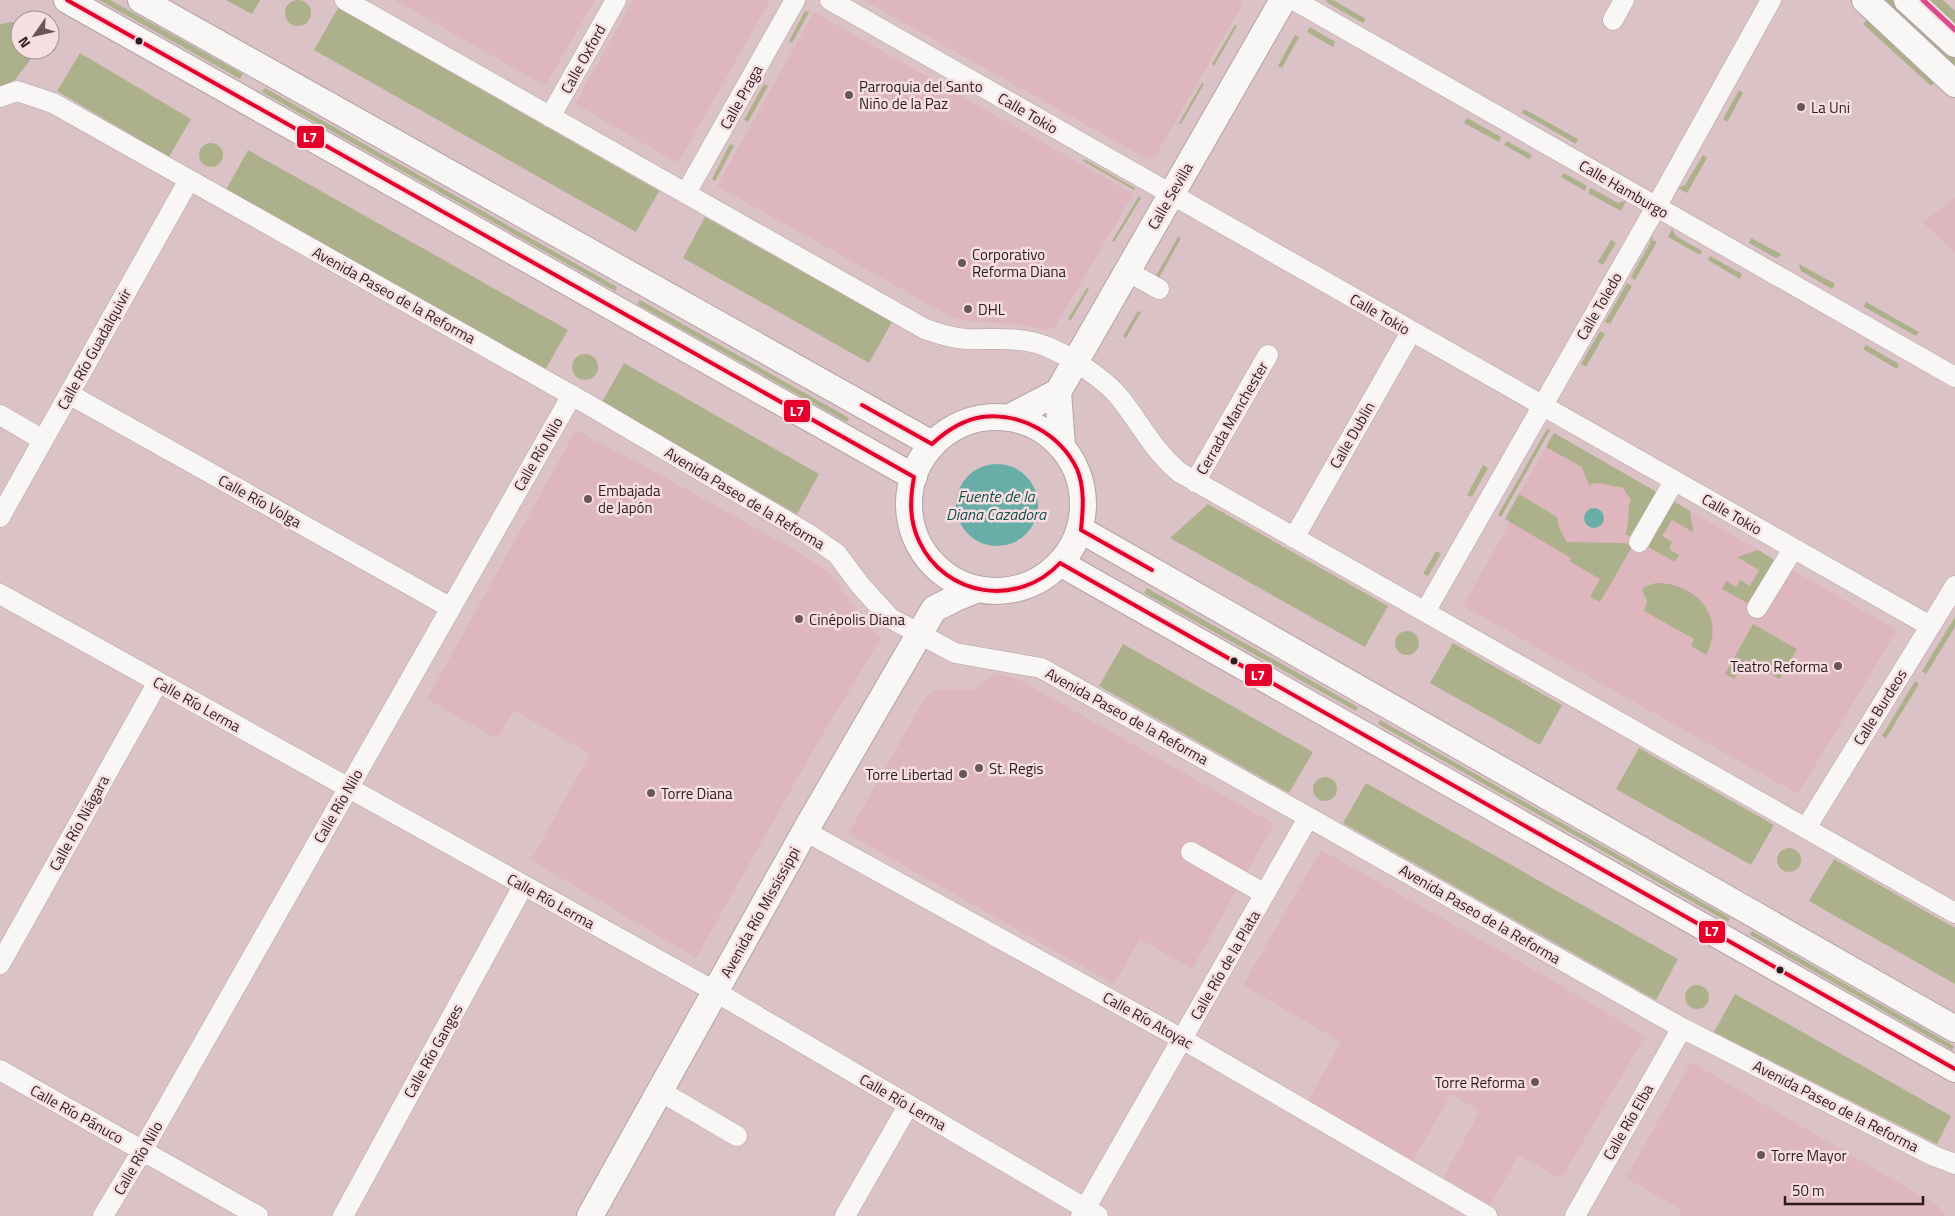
<svg xmlns="http://www.w3.org/2000/svg" width="1955" height="1216" font-family="'Titillium Web',sans-serif">
<style>
.built{fill:#deb6be}
.green{fill:#acb18b}
.water{fill:#68ada7}
.lines{fill:none;stroke-linecap:round;stroke-linejoin:round}
.minor-casing{stroke:#b5a3a6;stroke-width:21}
.major-casing{stroke:#b5a3a6;stroke-width:28}
.minor{stroke:#f9f6f6;stroke-width:20}
.major{stroke:#f9f6f6;stroke-width:26}
.bus-1-casing{stroke:#f6dfe3;stroke-width:8}
.bus-1{stroke:#e4002b;stroke-width:4}
.metro-1-casing{stroke:#f6dfe3;stroke-width:9}
.metro-1{stroke:#dc498c;stroke-width:5}
.bus-dot{fill:#2d1c1f;stroke:#f6dfe3;stroke-width:2}
.poi-dot{fill:#6a5659;stroke:#f6dfe3;stroke-width:2}
.labels{text-anchor:middle;dominant-baseline:central;stroke-width:5;stroke-linejoin:round;paint-order:stroke}
.street-label{font-size:15px;fill:#2d1c1f;stroke:#f6dfe3}
.poi-label{font-size:15px;fill:#2d1c1f;stroke:#f6dfe3;text-anchor:start}
.water-label{font-size:16px;font-style:italic;fill:#12504a;stroke:#f6dfe3}
.line-badge{stroke:#f6dfe3;stroke-width:2}
.badge-label{font-size:14px;text-anchor:middle;font-weight:bold;fill:#fff}
</style>
<rect width="100%" height="100%" fill="#dac2c6"/>
<path class="built" d="M395 0H595L545 86Z
M633 0H770L678 163 575 104Z
M863 0H1238L1243 3 1155 157 1149 160Z
M814 12 1133 194 1055 327 1047 330 1023 325 971 321 953 318 717 186Z
M1955 198V252L1922 222Z
M576 430 655 472 795 550 824 569 832 576 857 613 881 638 818 742 696 958 531 860 590 754 514 710 497 739 427 699Z
M1554 433 1897 630 1798 794 1463 606 1510 522 1505 519 1506 517Z
M998 674 1016 678 1274 824 1192 969 1140 939 1114 984 848 834 926 696 934 690 941 689H975L991 677Z
M1321 850 1550 979 1645 1036 1561 1179 1519 1155 1490 1205 1443 1178 1480 1111 1451 1094 1413 1161 1308 1101 1341 1042 1243 985Z
M1691 1062 1937 1205 1945 1216H1679L1682 1210 1626 1178Z"/>
<path class="green" d="M285 13a13 13 0 1 1 26 0a13 13 0 1 1-26 0Z
M99 0H110L243 74 240 79Z
M226 0H260L252 14Z
M1327 0H1333L1366 19 1363 23 1326 2Z
M1883 0H1892L1955 59V66Z
M1923 0H1943L1955 11V29Z
M338 8 659 191 636 232 314 50Z
M805 11 809 12 792 43 789 41Z
M1867 20 1935 82 1931 86 1863 24Z
M13 22 20 23V50H36L30 60 11 85 0 88V24Z
M1235 25 1237 26 1214 66 1212 64Z
M1310 27 1335 42 1333 47 1307 32Z
M1295 35 1299 37 1282 68 1278 66Z
M80 53 191 119 169 157 57 91Z
M1202 83 1204 84 1181 124 1179 123Z
M764 84 768 86 748 122 744 120Z
M265 88 617 287 615 291 262 92Z
M1739 90 1743 93 1727 122 1723 119Z
M1524 109 1578 139 1576 144 1522 113Z
M1467 118 1501 137 1499 142 1464 123Z
M1507 141 1532 155 1529 159 1504 145Z
M199 155a12 12 0 1 1 24 0a12 12 0 1 1-24 0Z
M730 144 734 146 715 181 712 179Z
M248 150 568 330 545 370 226 190Z
M1703 155 1707 158 1687 193 1678 188 1685 185Z
M1084 159 1135 188 1134 190 1083 161Z
M1564 173 1587 186 1585 191 1561 177Z
M1591 188 1618 203 1626 201 1621 211 1588 193Z
M1139 196 1141 198 1114 242 1112 241Z
M705 217 892 322 869 363 683 258Z
M1672 229 1676 236 1702 251 1700 255 1668 237Z
M1178 237 1181 238 1159 278 1156 276Z
M1651 237 1653 238 1652 240 1657 242 1635 280 1631 277 1650 243Z
M1751 238 1781 254 1779 257 1776 258 1749 243Z
M1611 240 1616 243 1603 265 1598 262Z
M1710 256 1742 274 1740 279 1708 260Z
M1799 264 1835 284 1832 289 1801 271Z
M1627 283 1632 286 1610 324 1605 322Z
M1087 288 1089 289 1071 320 1068 319Z
M640 300 849 418 847 422 637 304Z
M1866 302 1919 332 1916 336 1864 307Z
M1138 311 1141 312 1126 338 1123 336Z
M1600 331 1605 334 1586 367 1581 364Z
M1866 345 1899 364 1897 369 1863 349Z
M572 367a13 13 0 1 1 26 0a13 13 0 1 1-26 0Z
M624 363 819 474 797 514 602 402Z
M1547 429 1550 430 1501 517 1498 515Z
M1554 433 1660 494 1634 539 1625 534C1631 522 1626 511 1631 500L1622 487C1609 488 1603 480 1589 485L1582 467 1546 447Z
M1483 465 1488 468 1472 497 1467 495Z
M1519 494 1557 517 1559 528 1567 542 1625 543 1632 547 1600 602 1590 597 1600 579 1569 561 1571 558 1505 519Z
M1671 500 1690 511 1693 532 1672 520 1662 536 1672 542 1669 549 1679 555 1675 562 1646 546Z
M1208 504 1388 606 1365 647 1170 538Z
M1758 550 1776 561 1751 605 1722 589 1726 581 1736 587 1740 580 1750 586 1759 570 1737 557Z
M1436 551 1441 554 1428 576 1423 574Z
M1656 583C1695 582 1727 617 1706 655L1691 646 1694 639 1644 611 1647 601 1642 590 1644 587Z
M1147 588 1358 707 1356 711 1144 593Z
M1955 617V627L1926 674 1922 671Z
M1753 624 1797 649 1780 679 1745 660 1734 679 1725 674Z
M1395 643a12 12 0 1 1 24 0a12 12 0 1 1-24 0Z
M1453 643 1562 705 1540 745 1430 683Z
M1123 644 1313 752 1289 793 1099 686Z
M1915 681 1919 684 1886 738 1882 736Z
M1380 720 1730 918 1728 922 1378 724Z
M1639 748 1774 825 1751 865 1616 789Z
M1313 789a12 12 0 1 1 24 0a12 12 0 1 1-24 0Z
M1366 783 1678 959 1656 1000 1343 823Z
M1777 860a12 12 0 1 1 24 0a12 12 0 1 1-24 0Z
M1834 859 1955 928V984L1809 901Z
M1752 931 1954 1046 1952 1050 1750 935Z
M1685 997a12 12 0 1 1 24 0a12 12 0 1 1-24 0Z
M1735 994 1951 1116 1937 1144 1714 1032Z"/>
<path class="water" d="M956 505a41 41 0 1 1 82 0a41 41 0 1 1-82 0Z
M1584 518a10 10 0 1 1 20 0a10 10 0 1 1-20 0Z"/>
<g class="lines">
<g class="minor-casing">
<path id="minor" d="M345 0 925 329C939 334 951 338 966 339 992 340 1020 336 1045 346 1067 354 1106 380 1120 398 1141 424 1152 449 1179 472L1955 913
M830 0 1930 626
M1294 0 1955 377
M1613 20 1624 0
M0 97 17 91 53 103 589 405 807 533 837 554 860 585 890 618 955 653 1041 668 1292 808 1682 1028 1934 1156 1955 1164
M550 117 616 0
M686 193 795 0
M1127 271 1159 289
M69 394 451 608
M0 415 43 440
M1195 482 1268 355
M0 517 189 180
M1294 538 1411 332
M1639 542 1674 481
M0 594 716 992 1098 1216
M1757 608 1793 549
M1425 612 1656 207 1771 0
M1806 828 1955 586
M805 831 1182 1039 1487 1216
M1191 852 1265 894
M0 964 158 682
M0 1070 258 1216
M660 1091 737 1136
M103 1216 142 1151 572 395
M343 1216 523 886
M845 1216 908 1106
M1081 1216 1308 818
M1575 1216 1682 1028"/>
</g>
<g class="major-casing">
<path id="major" d="M67 0 914 477
M141 0 932 444
M1865 0 1955 84
M1907 0 1955 44
M909 504a87 87 0 1 1 174 0a87 87 0 1 1-174 0Z
M1010 417 1058 392
M1062 446 1058 392 1283 0
M1081 530 1955 1029
M1060 563 1955 1069
M590 1216 805 831 920 633 934 609 956 598 978 589"/>
</g>
<use href="#minor" class="minor"/>
<use href="#major" class="major"/>
<g class="bus-1-casing">
<path id="bus-1" d="M67 0 914 477C910 499 909 520 919 541 945 597 1018 608 1060 563L1955 1069
M862 405 932 444C946 431 963 420 982 417 1020 412 1060 434 1077 469 1085 488 1083 510 1081 530L1152 570"/>
</g>
<use href="#bus-1" class="bus-1"/>
<g class="metro-1-casing">
<path id="metro-1" d="M1923 0 1955 30"/>
</g>
<use href="#metro-1" class="metro-1"/>
</g>
<g class="bus-dot">
<circle cx="139" cy="41" r="4.5"/>
<circle cx="1234" cy="661" r="4.5"/>
<circle cx="1780" cy="970" r="4.5"/>
</g>
<g class="poi-dot">
<circle cx="849" cy="95" r="5"/>
<circle cx="1801" cy="107" r="5"/>
<circle cx="962" cy="263" r="5"/>
<circle cx="968" cy="309" r="5"/>
<circle cx="588" cy="499" r="5"/>
<circle cx="799" cy="619" r="5"/>
<circle cx="1838" cy="666" r="5"/>
<circle cx="979" cy="768" r="5"/>
<circle cx="963" cy="774" r="5"/>
<circle cx="651" cy="793" r="5"/>
<circle cx="1535" cy="1082" r="5"/>
<circle cx="1761" cy="1155" r="5"/>
</g>
<g class="labels">
<g class="street-label">
<text transform="translate(583 59) rotate(-61)">Calle Oxford</text>
<text transform="translate(741 97) rotate(-61)">Calle Praga</text>
<text transform="translate(1028 113) rotate(30)">Calle Tokio</text>
<text transform="translate(1624 189) rotate(30)">Calle Hamburgo</text>
<text transform="translate(1170 196) rotate(-60)">Calle Sevilla</text>
<text transform="translate(394 295) rotate(29)">Avenida Paseo de la Reforma</text>
<text transform="translate(1599 306) rotate(-60)">Calle Toledo</text>
<text transform="translate(1380 314) rotate(30)">Calle Tokio</text>
<text transform="translate(94 349) rotate(-61)">Calle Río Guadalquivir</text>
<text transform="translate(1232 418) rotate(-60)">Cerrada Manchester</text>
<text transform="translate(1352 435) rotate(-60)">Calle Dublin</text>
<text transform="translate(538 454) rotate(-60)">Calle Río Nilo</text>
<text transform="translate(745 498) rotate(31)">Avenida Paseo de la Reforma</text>
<text transform="translate(260 501) rotate(29)">Calle Río Volga</text>
<text transform="translate(1732 514) rotate(30)">Calle Tokio</text>
<text transform="translate(197 704) rotate(29)">Calle Río Lerma</text>
<text transform="translate(1880 707) rotate(-58)">Calle Burdeos</text>
<text transform="translate(1127 716) rotate(29)">Avenida Paseo de la Reforma</text>
<text transform="translate(338 806) rotate(-60)">Calle Río Nilo</text>
<text transform="translate(79 823) rotate(-61)">Calle Río Niágara</text>
<text transform="translate(551 901) rotate(29)">Calle Río Lerma</text>
<text transform="translate(760 912) rotate(-61)">Avenida Río Mississippi</text>
<text transform="translate(1480 914) rotate(30)">Avenida Paseo de la Reforma</text>
<text transform="translate(1225 965) rotate(-60)">Calle Río de la Plata</text>
<text transform="translate(1148 1020) rotate(29)">Calle Río Atoyac</text>
<text transform="translate(433 1051) rotate(-61)">Calle Río Ganges</text>
<text transform="translate(903 1102) rotate(30)">Calle Río Lerma</text>
<text transform="translate(1836 1106) rotate(27)">Avenida Paseo de la Reforma</text>
<text transform="translate(77 1114) rotate(29)">Calle Río Pánuco</text>
<text transform="translate(1628 1122) rotate(-60)">Calle Río Elba</text>
<text transform="translate(138 1158) rotate(-60)">Calle Río Nilo</text>
</g>
<g class="poi-label">
<text x="859" y="86">Parroquia del Santo<tspan x="859" dy="17">Niño de la Paz</tspan></text>
<text x="1811" y="107">La Uni</text>
<text x="972" y="254">Corporativo<tspan x="972" dy="17">Reforma Diana</tspan></text>
<text x="978" y="309">DHL</text>
<text x="598" y="490">Embajada<tspan x="598" dy="17">de Japón</tspan></text>
<text x="809" y="619">Cinépolis Diana</text>
<text x="1828" y="666" text-anchor="end">Teatro Reforma</text>
<text x="989" y="768">St. Regis</text>
<text x="953" y="774" text-anchor="end">Torre Libertad</text>
<text x="661" y="793">Torre Diana</text>
<text x="1525" y="1082" text-anchor="end">Torre Reforma</text>
<text x="1771" y="1155">Torre Mayor</text>
</g>
<g class="water-label">
<text x="996" y="496">Fuente de la<tspan x="996" dy="18">Diana Cazadora</tspan></text>
</g>
</g>
<g class="line-badge">
<rect x="296" y="125" width="29" height="24" rx="5" fill="#e4002b"/>
<rect x="783" y="399" width="28" height="24" rx="5" fill="#e4002b"/>
<rect x="1244" y="663" width="29" height="24" rx="5" fill="#e4002b"/>
<rect x="1698" y="920" width="28" height="24" rx="5" fill="#e4002b"/>
</g>
<g class="badge-label">
<text x="310" y="142">L7</text>
<text x="797" y="416">L7</text>
<text x="1258" y="680">L7</text>
<text x="1712" y="936">L7</text>
</g>
<g transform="translate(35 35) rotate(236)"><circle r="24" fill="#f6dfe3" stroke="#a69195"/>
<path d="M0-4L9 19L0 12L-9 19Z" fill="#6a5659"/>
<text y="-8" font-size="14" font-weight="bold" text-anchor="middle" fill="#2d1c1f">N</text>
</g>
<path d="M1785 1196v8h138v-8" fill="none" stroke="#2d1c1f" stroke-width="2.5"/>
<text x="1792" y="1196" font-size="15" fill="#2d1c1f" stroke="#f6dfe3" stroke-width="4" paint-order="stroke">50 m</text>
</svg>
